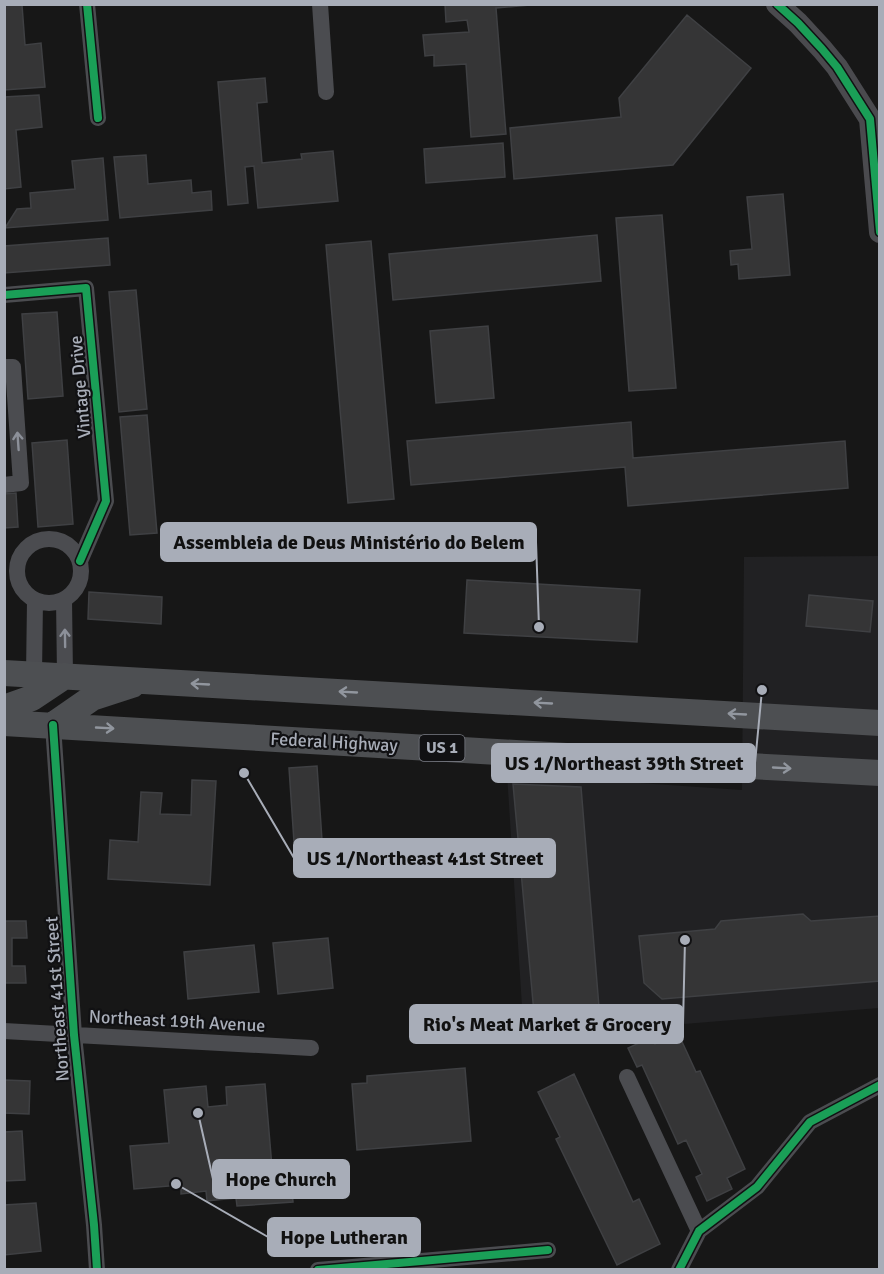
<svg xmlns="http://www.w3.org/2000/svg" width="884" height="1274" font-family="Signika,sans-serif">
<style>
.built{fill:#212123}
.building{fill:#353536;stroke:#3f4043;stroke-width:1.5}
.lines{fill:none;stroke-linecap:round;stroke-linejoin:round}
.street{stroke:#4b4c50;stroke-width:16}
.secondary{stroke:#4a4a4e;stroke-width:22}
.primary{stroke:#4d4f52;stroke-width:26}
.cycleway-casing{stroke:#111113;stroke-width:11}
.cycleway{stroke:#1a9f57;stroke-width:8}
.oneway{stroke:#8c9099}
.oneway2{stroke:#91969e}
.labels{text-anchor:middle;dominant-baseline:central;stroke-width:4.5;stroke-linejoin:round;paint-order:stroke}
.shield{fill:#111113;stroke:#7b7e86;stroke-width:1.5}
.shield-label{font-size:16px;font-weight:bold;fill:#a8adb8}
.street-label{font-size:18px;fill:#a8adb8;stroke:#111113}
.leader{fill:none;stroke:#a8adb8;stroke-width:2}
.callout-dot{fill:#a8adb8;stroke:#111113;stroke-width:2}
.callout{fill:#a8adb8;stroke:#a8adb8;stroke-width:2}
.callout-label{font-size:20px;text-anchor:middle;font-weight:bold;fill:#111}
</style>
<rect width="100%" height="100%" fill="#171717"/>
<path class="built" d="M879 556V1008L524 1037 507 774 742 790 744 557Z"/>
<path class="building" d="M4 4H29L22 5 25 45 41 43 45 87 4 90Z
M445 4H541L496 8 506 134 471 137 466 64 434 66V55L425 56 423 35 469 32 467 20 446 22Z
M687 15 751 68 673 165 514 179 510 128 621 117 619 98Z
M265 78 267 102 257 103 262 163 302 159 301 154 333 151 338 201 258 208 254 166 245 167 248 203 228 205 218 82Z
M39 95 42 127 16 130 21 187 4 189V97Z
M503 143 505 177 426 183 424 149Z
M146 155 148 184 191 180 192 193 211 191 212 210 120 218 114 157Z
M103 158 108 220 5 228 17 209 31 208 30 193 75 189 72 161Z
M783 194 790 275 739 279 738 264 731 265 730 251 752 249 747 197Z
M662 215 676 388 629 391 616 218Z
M597 235 601 281 393 300 389 254Z
M108 238 110 265 4 273V246Z
M371 241 394 499 348 503 326 245Z
M136 290 147 409 119 412 109 292Z
M57 312 63 396 28 399 22 314Z
M488 326 494 398 436 403 430 331Z
M147 415 157 533 130 535 120 417Z
M631 422 633 458 845 441 848 488 628 506 625 467 411 485 407 441Z
M67 440 73 524 38 527 32 443Z
M16 493 18 527 4 528V494Z
M467 580 640 590 637 642 464 633Z
M89 592 162 597 161 624 88 619Z
M809 595 873 601 870 632 806 626Z
M317 766 322 840 294 842 289 768Z
M192 780 216 781 210 885 108 879 110 840 138 842 141 792 162 793 160 814 191 815Z
M513 784 581 787 599 1007 534 1013Z
M803 914 811 921 880 916V981L662 999 644 983 639 936 715 929 721 921Z
M4 921H26L27 938H12V966H25L26 983H4Z
M328 938 333 988 278 994 273 943Z
M254 945 259 992 188 999 184 952Z
M678 1033 696 1072 700 1071 745 1169 727 1178 732 1189 707 1201 696 1177 702 1174 686 1140 678 1144 642 1065 637 1067 628 1048 652 1037 655 1044Z
M465 1068 471 1141 357 1150 352 1084 367 1083V1076Z
M574 1074 633 1202 639 1199 660 1244 617 1265 556 1139 560 1137 538 1092Z
M4 1080 30 1081 29 1114 4 1113Z
M265 1084 273 1179 291 1178 293 1202 237 1206 236 1198 207 1201 206 1191 181 1194V1185L134 1189 130 1146 169 1143 164 1090 206 1086 208 1107 227 1105 226 1087Z
M22 1131 25 1180 4 1181V1132Z
M36 1203 41 1251 4 1255V1205Z"/>
<g class="lines">
<path class="street" d="M87 4 98 118
M320 4 326 92
M4 295 86 288 106 501 80 561
M4 367H13L21 483 4 485
M17 571a32 32 0 1 1 64 0a32 32 0 1 1-64 0Z
M64 599 65 676
M34 675 35 600
M53 725 74 1035 94 1225 97 1270
M4 1031 311 1048
M627 1077 699 1231
M318 1270 548 1250
M679 1270 699 1231 757 1187 810 1122 880 1085"/>
<path class="secondary" d="M777 4 798 23 822 49 837 67 870 119 880 232"/>
<path class="primary" d="M4 673 880 723
M4 708 32 698 65 676
M4 723 617 759 880 773
M53 725 92 698 132 685"/>
<g class="cycleway-casing">
<path id="cycleway" d="M87 4 98 118
M777 4 798 23 822 49 837 67 870 119 880 232
M4 295 86 288 106 501 80 561
M53 725 74 1035 94 1225 97 1270
M318 1270 548 1250
M679 1270 699 1231 757 1187 810 1122 880 1085"/>
</g>
<use href="#cycleway" class="cycleway"/>
</g>
<defs><path id="oneway-shaft" d="M-6 0H5M1.5-3L5.5 0L1.5 3" fill="none" stroke-width="1.6" stroke-linecap="round" stroke-linejoin="round" transform="scale(1.5)"/></defs>
<g class="oneway">
<use href="#oneway-shaft" transform="translate(18 441) rotate(-94)"/>
<use href="#oneway-shaft" transform="translate(65 638) rotate(-91)"/>
</g>
<g class="oneway2">
<use href="#oneway-shaft" transform="translate(200 684) rotate(-177)"/>
<use href="#oneway-shaft" transform="translate(348 692) rotate(-177)"/>
<use href="#oneway-shaft" transform="translate(543 703) rotate(-177)"/>
<use href="#oneway-shaft" transform="translate(737 714) rotate(-177)"/>
<use href="#oneway-shaft" transform="translate(105 728) rotate(3)"/>
<use href="#oneway-shaft" transform="translate(782 768) rotate(3)"/>
</g>
<g class="labels">
<rect class="shield" x="419.5" y="735" width="45" height="26" rx="4.5"/>
<g class="shield-label">
<text x="442" y="748">US 1</text>
</g>
<g class="street-label">
<text transform="translate(80 387) rotate(-95)">Vintage Drive</text>
<text transform="translate(334 742) rotate(3)">Federal Highway</text>
<text transform="translate(57 999) rotate(-94)">Northeast 41st Street</text>
<text transform="translate(177 1021) rotate(3)">Northeast 19th Avenue</text>
</g>
</g>
<path class="leader" d="M539 627L536 542M762 690L755 763M244 773L294 858M685 940L683 1024M198 1113L213 1179M176 1184L268 1237"/>
<g class="callout-dot">
<circle cx="539" cy="627" r="6"/>
<circle cx="762" cy="690" r="6"/>
<circle cx="244" cy="773" r="6"/>
<circle cx="685" cy="940" r="6"/>
<circle cx="198" cy="1113" r="6"/>
<circle cx="176" cy="1184" r="6"/>
</g>
<g class="callout">
<rect x="161" y="523" width="375" height="38" rx="6"/>
<rect x="492" y="744" width="263" height="38" rx="6"/>
<rect x="294" y="839" width="261" height="38" rx="6"/>
<rect x="410" y="1005" width="273" height="38" rx="6"/>
<rect x="213" y="1160" width="136" height="38" rx="6"/>
<rect x="268" y="1218" width="152" height="38" rx="6"/>
</g>
<g class="callout-label">
<text x="349" y="549">Assembleia de Deus Ministério do Belem</text>
<text x="624" y="770">US 1/Northeast 39th Street</text>
<text x="425" y="865">US 1/Northeast 41st Street</text>
<text x="547" y="1031">Rio's Meat Market &amp; Grocery</text>
<text x="281" y="1186">Hope Church</text>
<text x="344" y="1244">Hope Lutheran</text>
</g>
<rect width="884" height="1274" fill="none" stroke="#a8adb8" stroke-width="12"/>
</svg>
